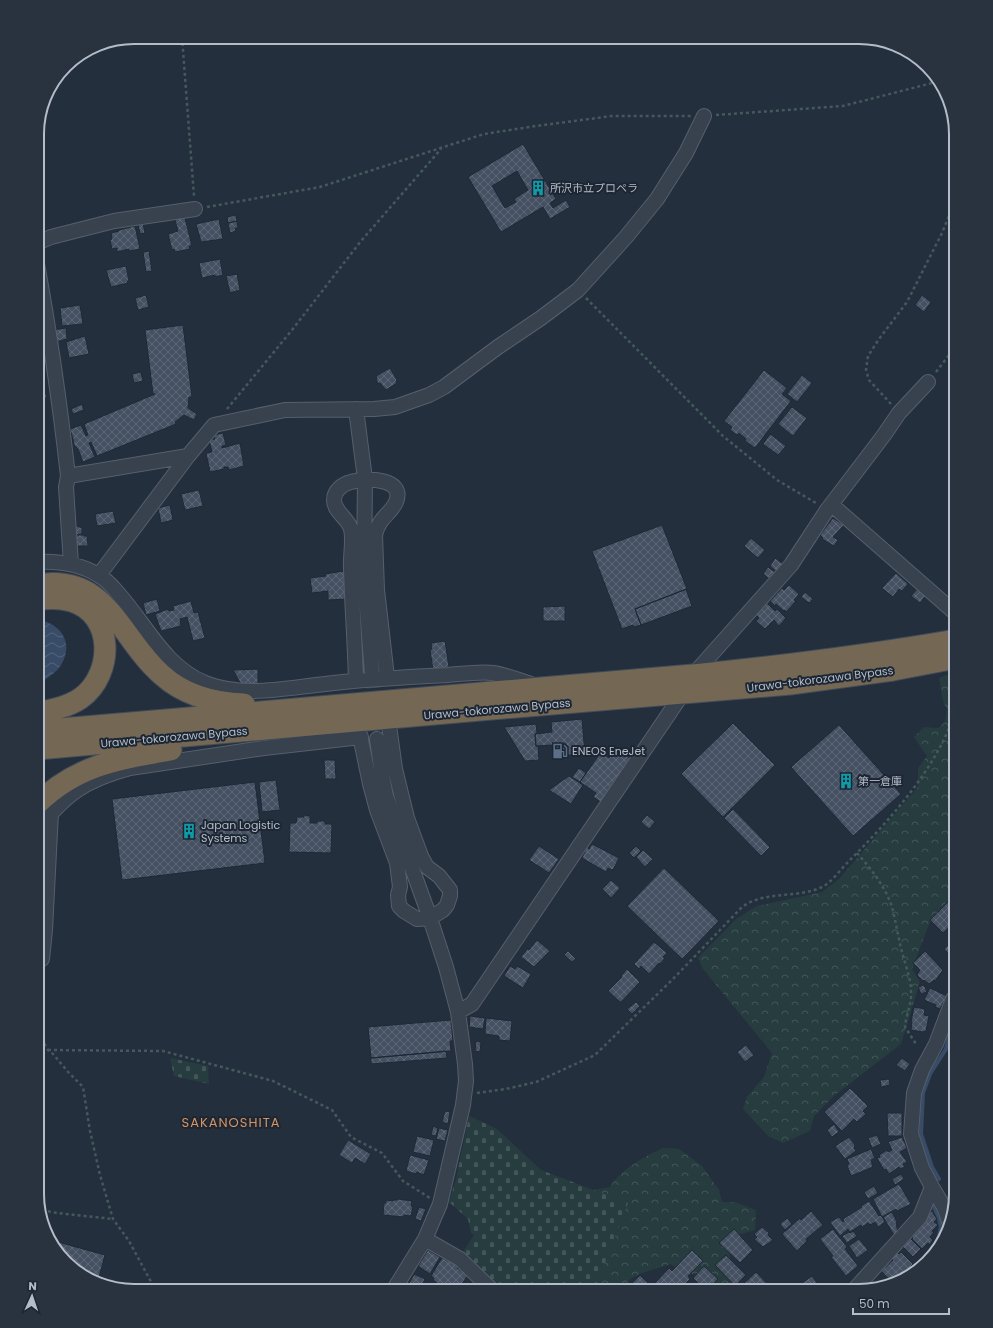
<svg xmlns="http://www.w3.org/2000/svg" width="993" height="1328" font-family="Poppins,'Noto Sans JP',sans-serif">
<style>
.forest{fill:url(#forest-crowns)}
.cemetery{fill:url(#cemetery-stones)}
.water{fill:url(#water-waves)}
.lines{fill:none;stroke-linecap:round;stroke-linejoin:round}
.stream{stroke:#394c67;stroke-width:4}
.building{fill:url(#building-cross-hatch);stroke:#1f2835;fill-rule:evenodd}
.minor-tunnel{stroke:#3a4453;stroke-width:14;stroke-dasharray:14 7;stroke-linecap:butt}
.minor-casing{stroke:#565f6c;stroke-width:16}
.highway-casing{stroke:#434c59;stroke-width:23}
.path{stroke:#44595c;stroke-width:2.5;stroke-dasharray:3 3;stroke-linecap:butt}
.minor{stroke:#38414e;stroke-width:14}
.highway{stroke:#746855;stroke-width:21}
.labels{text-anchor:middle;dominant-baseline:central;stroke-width:4;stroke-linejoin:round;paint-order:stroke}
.poi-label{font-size:11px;fill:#b4bcc9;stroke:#1d2633;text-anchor:start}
.street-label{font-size:11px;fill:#b4bcc9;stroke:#1d2633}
.quarter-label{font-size:13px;letter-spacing:1px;fill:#d59563;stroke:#1d2633}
.rim{fill:none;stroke:#b4bcc9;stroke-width:2}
</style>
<defs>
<pattern id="forest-crowns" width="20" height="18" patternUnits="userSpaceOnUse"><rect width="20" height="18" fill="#263c3f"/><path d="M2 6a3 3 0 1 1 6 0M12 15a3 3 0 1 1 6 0" fill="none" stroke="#435659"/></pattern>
<pattern id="cemetery-stones" width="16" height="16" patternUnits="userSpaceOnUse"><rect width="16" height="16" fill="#263c3f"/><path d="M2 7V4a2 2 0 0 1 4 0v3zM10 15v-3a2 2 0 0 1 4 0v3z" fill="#435659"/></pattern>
<pattern id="water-waves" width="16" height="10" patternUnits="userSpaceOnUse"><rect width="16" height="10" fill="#394c67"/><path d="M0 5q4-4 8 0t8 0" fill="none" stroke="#53647b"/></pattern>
<pattern id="building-cross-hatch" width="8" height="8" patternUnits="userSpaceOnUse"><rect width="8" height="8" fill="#455162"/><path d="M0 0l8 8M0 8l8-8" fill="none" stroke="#5d6877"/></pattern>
</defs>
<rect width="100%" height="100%" fill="#242f3e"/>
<path class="forest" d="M956 671V892L931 919 912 969 920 982 901 1044 835 1095 814 1116 810 1131 783 1143 768 1136 743 1109 747 1097 764 1077 772 1053 703 969 698 958 736 919 757 906 822 892 839 879 918 787V768L927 756 914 737 924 727 938 728 945 722 947 710 943 701 939 678Z
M663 1148 679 1149 702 1166 719 1190 722 1202H735L756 1210 755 1230 724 1239 735 1271 734 1288 731 1291H716L708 1281 694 1274H684L671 1264 642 1273 630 1279 622 1291H551L589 1191 610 1187C620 1170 645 1156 663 1148Z"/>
<path class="cemetery" d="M170 1058 208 1066 209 1084 174 1076Z
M469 1116 497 1129 541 1170 628 1203 594 1291H498L461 1255 474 1235 471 1233 468 1219 449 1202 456 1179Z"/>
<path class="water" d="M37 620C60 622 75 643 61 665 56 673 46 679 37 685Z"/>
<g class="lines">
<path class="stream" d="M939 1179 932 1167 921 1134 923 1093 930 1074 946 1049 950 1032 956 1018
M933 1205 939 1218 941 1227 936 1249"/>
</g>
<path class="building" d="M523 144 556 199 550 203 553 208 566 200 570 207 550 219 543 207 501 232 468 177ZM517 171 528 190 514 199 516 202 505 208 492 186Z
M184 214 192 246H189L190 249 175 252 174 249 172 250 168 234 178 231 174 216Z
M236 215 237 221 228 223 227 217Z
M219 219 223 239 201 242 196 224Z
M237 221 238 228H235L236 231 230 233 228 223Z
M143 223 145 233 140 234 138 224Z
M135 226 140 249 129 251V249L117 252V248L112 249 110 240 112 239 111 233 119 231V230Z
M149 251 152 271 146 272 143 252Z
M220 259 223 275 215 277V275L202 278 199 263Z
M126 266 129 281H127L128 283 111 287 106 270Z
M237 274 240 290 230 293 226 276Z
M146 295 149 307 138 310 135 298Z
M922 295 931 302 924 312 915 305Z
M80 305 83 324 62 326 60 308Z
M183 325 192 397H189L188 408 197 414 194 420 184 415 175 422 176 424 97 456 91 442 89 443 95 457 83 462 78 449 74 445 73 439 70 429 81 425 86 436 88 435 84 424 155 394H153L145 330Z
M66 328 67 339 55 342 53 330Z
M85 336 89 354 69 358 66 342Z
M390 368 397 380 396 381 397 383 386 390 380 383 378 384 376 379 377 378 376 376Z
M764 370 787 388 782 394 791 401 755 448 745 441 746 439 739 433 737 435 730 430 732 427 724 421Z
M141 372 143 381 134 383 132 374Z
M802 375 812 383 797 402 787 394Z
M82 404 84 410 73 414 71 409Z
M792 407 807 418 793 436 778 424Z
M223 433 226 445 222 446V448L240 443 244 466 229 470 228 467H224V469L210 472 206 453 212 452 209 440 215 439 214 435Z
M770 434 786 446 778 455 763 444Z
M199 490 203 506 185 510 181 494Z
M170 505 173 520 161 523 158 508Z
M113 511 116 523 97 526 95 514Z
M833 518 844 525 833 537 838 540 834 546 822 539 823 538 820 535Z
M74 525 82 528V534L74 535Z
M662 525 687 589 635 609 641 625 634 627 633 625 622 629 592 551Z
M76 535H84V536H87L88 546H76Z
M751 538 765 550 758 558 744 546Z
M775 558 783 564 777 572 770 566Z
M768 567 776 573 771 580 763 574Z
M344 571 348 599 328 600V591L312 593 310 578 326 576 325 574Z
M896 573 908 584 902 591 899 589 893 597 882 588Z
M789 585 799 594 794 600 796 601 786 612 785 610 784 611 776 604 775 606 770 601 782 588 784 590Z
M919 587 927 594 920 603 911 596Z
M686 589 692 606 641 625 635 609Z
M805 592 813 599 809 603 801 597Z
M157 599 160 611 146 615 143 603Z
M191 601 194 613 198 612 205 638 193 641 187 617 180 619 181 626 161 631 155 614 168 609 169 611 174 610 173 606Z
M767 603 775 611 777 609 786 618 779 626 774 620 765 629 756 621 759 618 756 615Z
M565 606V621H543V607Z
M445 641 449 667 433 670 430 650 432 649 431 643Z
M258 669V685L242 686 233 670Z
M582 719 585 754 554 756 553 745 536 746 535 734 552 732 551 722Z
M733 723 775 765 723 817 681 774Z
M536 724 537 733 535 734 536 746H538L539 760 525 761 504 727Z
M839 725 901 794 853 836 791 767Z
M615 748 633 760 604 804 593 797 596 793 580 782 601 752 609 758Z
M324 760H335L336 779H325Z
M579 768 586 773 580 782 572 777Z
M569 776 583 785 571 804 549 790Z
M276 780 280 810 262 812 259 782Z
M255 782 265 863 122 880 112 799Z
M733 809 770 847 761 856 724 818Z
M304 815 310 816V823H317L318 821H325V824H332L331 853 289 852 290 823H296L297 817H304Z
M647 815 655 822 649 829 641 822Z
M592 844 619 858 614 868 612 870 608 868 606 872 582 858 587 847 589 849Z
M539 846 559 859 549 873 529 860Z
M636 846 641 851 634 858 629 853Z
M643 850 653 859 645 867 636 857Z
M664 868 719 921 682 959 627 906Z
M611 880 620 888 611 898 602 889Z
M951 899 956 904V924L954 922 943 933 930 920Z
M956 938V958L954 959 944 949Z
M537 940 550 951 534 967 521 957 528 948 529 950Z
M654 942 667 953 663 957 665 958 660 964 659 963 649 974 641 966 639 969 634 964Z
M568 951 576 959 572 962 564 955Z
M925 951 943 970 935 981 934 980 929 984 924 980 923 981 917 975 920 970 913 963Z
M510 966 515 969 517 966 531 974 523 988 504 976Z
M627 969 640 982 621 1002H620L608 991 622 977 621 976Z
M924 985 927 992 921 994 918 987Z
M930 988 947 996 940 1009 935 1007 936 1005 924 1000Z
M636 1002 640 1006 632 1014 627 1009Z
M914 1007 925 1009 924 1015 929 1016 926 1031 923 1032 911 1030 912 1022H911Z
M470 1016 485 1018 483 1029 469 1027Z
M486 1018 512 1021 510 1041 499 1040V1036L485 1034Z
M451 1020 453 1041H450L451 1051 371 1058 368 1027Z
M476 1041 481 1042 480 1052 475 1051Z
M746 1045 754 1055 745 1062 737 1052Z
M446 1051 447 1058 371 1064V1058Z
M902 1058 910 1064 905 1071 896 1065Z
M889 1079 890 1085 881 1087 880 1080Z
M850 1088 868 1106 863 1111 866 1114 857 1122 854 1119 842 1131 824 1112Z
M445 1111 450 1112 448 1124 442 1122Z
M887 1113H902V1136H888Z
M834 1124 839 1132 832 1137 827 1130Z
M433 1126 438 1128 436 1136 431 1135Z
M439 1128 448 1130 445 1141 436 1139Z
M877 1135 881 1144 872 1148 868 1138Z
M417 1136 434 1140 430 1156 413 1152Z
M849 1137 855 1145 854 1148 856 1151 845 1159 835 1146Z
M902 1137 907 1148 900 1152 907 1162 903 1164 905 1167 900 1169 899 1167 889 1174 886 1169 884 1170 877 1158 880 1157 879 1155 887 1150 888 1152 892 1150 888 1142Z
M348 1140 371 1154 365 1164 355 1158 352 1163 339 1155Z
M871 1149 875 1158 871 1160 873 1167 851 1176 847 1165 849 1164 847 1159Z
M410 1155 429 1160 424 1175 417 1172 416 1174 406 1171Z
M37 1163 45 1166 43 1178 41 1182 37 1181Z
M901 1174 904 1179 895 1185 892 1179Z
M899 1184 911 1204 897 1211 896 1209 882 1217 873 1199Z
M874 1186 878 1193 868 1199 864 1192Z
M398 1199 412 1201 411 1206H413L411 1216 404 1215V1217L383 1215 384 1203H386V1200L393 1201V1200H397Z
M869 1201 879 1216 881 1215 885 1222 878 1227 875 1222 870 1225 868 1223 862 1227 861 1225 850 1232 848 1229 840 1236 830 1222 839 1217 843 1222 844 1221 843 1219 862 1207 861 1206Z
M419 1207 426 1209 421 1221 415 1219Z
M811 1211 823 1225 806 1239 807 1241 797 1251 782 1234 800 1218 801 1220Z
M932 1211 937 1219 934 1222 938 1225 932 1231 934 1232 930 1237 933 1240 929 1245 928 1243 922 1249 912 1239 913 1238 910 1235Z
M892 1212 897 1222 896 1223 898 1232 894 1235 883 1217Z
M787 1218 792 1224 785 1230 780 1224Z
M762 1227 769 1233 768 1235 773 1240 763 1247 754 1239 757 1237 754 1234Z
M734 1229 753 1250 740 1263 719 1243Z
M833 1229 847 1247 845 1249 858 1266 846 1276 831 1257 833 1256 820 1239Z
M853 1231 857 1236 847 1243 842 1236 849 1232 850 1233Z
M909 1237 921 1249 913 1257 901 1245Z
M859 1239 868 1250 857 1258 849 1246Z
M51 1240 105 1255 98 1281 86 1278 53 1247Z
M428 1250 440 1257 430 1274 418 1266Z
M692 1250 703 1261 688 1276 690 1279 686 1283 689 1285 691 1284 697 1289 695 1291H657L659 1289 654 1284 669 1268 672 1271Z
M896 1251 899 1254 901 1252 913 1264 911 1266 915 1270 908 1276 906 1275 903 1277 891 1281 881 1271 893 1260 890 1257Z
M726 1255 746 1275 735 1286 715 1265Z
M442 1258 448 1261 449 1259 459 1265 457 1268 468 1275 457 1291H453L442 1284 441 1286 433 1280 434 1278 431 1276Z
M704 1266 718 1279 707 1291 693 1278Z
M756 1272 773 1290 739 1291 738 1289Z
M414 1274 425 1279 419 1291H410L406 1289Z
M640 1275 656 1291H625Z
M812 1276 823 1291H797L795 1288Z
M728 1285 735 1291H722Z"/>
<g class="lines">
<path class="minor-tunnel" d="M372 674 377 739"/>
<g class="minor-casing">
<path id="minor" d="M37 243 51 237 114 221 195 209
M37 264C50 334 60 405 68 476L66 487 71 564
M356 409 365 479 364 571 372 674
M68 476 188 456 214 425 285 410 374 409 395 407 429 395 444 387 498 347 541 318 578 290 626 237 657 199 686 153 704 116
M832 505 953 611H956
M37 562C58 561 80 564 98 575 106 579 113 587 118 593 146 624 164 666 205 683 243 698 286 688 325 684 366 679 407 677 448 675 461 674 481 671 493 673 507 675 521 681 534 685
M99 575 188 456
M693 675 791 565 827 510 884 435 899 413 928 382
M356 680C355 643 352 605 351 568 350 556 354 541 351 529 348 518 334 512 334 500 334 491 342 484 351 482 364 478 406 477 396 502 390 515 379 517 375 535L377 590 387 677
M357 721 370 784 377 810 397 863 400 887 398 895 399 906 404 911 417 919 430 918 443 910 447 905 450 896V890L439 876 427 867 421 856 407 818 395 769 388 718
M377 739 383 781 386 796 430 918 446 967 458 1012 465 1064 466 1081 463 1105 440 1204 425 1239 393 1291
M37 830C66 794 85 780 130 768L264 748 361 737
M42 959 45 930 51 812
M458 1012 472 1004 683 693
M949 1221 944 1207 932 1187 922 1168 911 1134 914 1093 922 1070 936 1044 953 999 956 997
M425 1239 460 1259 493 1291
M853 1291 920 1217 932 1187"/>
</g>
<g class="highway-casing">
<path id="highway" d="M37 585C108 573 119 638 162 675 184 695 215 703 244 704
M37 713C52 710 68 707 81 698 114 674 115 614 71 601 60 598 48 598 37 600
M37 731 693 675C782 666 869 655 956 640
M37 749 480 710 790 684 893 670 956 658
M37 804C77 765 118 759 171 750"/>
</g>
<path class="path" d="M182 37 194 196
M716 115 843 106 940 81
M207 207 320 187 484 134 536 126 612 116H691
M586 298 723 436 777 480 816 503
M936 372 956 346
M37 397 46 396
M891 404 869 380 866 370 868 356 879 339 907 302 942 233 956 199
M227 409 292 330 361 241 441 149
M857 853C871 869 885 886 892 907 896 922 898 937 902 952 905 964 911 979 911 991 912 1003 906 1015 905 1027L916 1044
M37 993 40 970
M37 1021 40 1036 48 1050 53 1054 69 1073 83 1087 90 1131 100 1175 113 1219 129 1241 156 1291
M48 1050 163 1051 273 1081 332 1110 351 1137 382 1153 403 1181 430 1198
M477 1093 506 1089 536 1082 595 1055 673 979 742 907C766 890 797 899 822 887 832 882 840 870 848 862 890 820 939 766 956 709
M42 1210 57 1213 113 1219"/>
<use href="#minor" class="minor"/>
<use href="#highway" class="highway"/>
</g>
<defs>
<g id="building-bare" transform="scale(1.2)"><path d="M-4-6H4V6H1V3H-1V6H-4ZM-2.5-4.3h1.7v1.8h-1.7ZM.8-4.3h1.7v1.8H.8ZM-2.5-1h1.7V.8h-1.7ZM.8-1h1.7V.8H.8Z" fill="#0f9aa8" stroke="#1d2633" stroke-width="2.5" paint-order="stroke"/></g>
<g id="fuel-bare" transform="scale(1.2)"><path d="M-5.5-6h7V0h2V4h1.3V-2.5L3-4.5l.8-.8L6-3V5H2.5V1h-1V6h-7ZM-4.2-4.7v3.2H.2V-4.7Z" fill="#5c6f8a" stroke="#1d2633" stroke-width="2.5" paint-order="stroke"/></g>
</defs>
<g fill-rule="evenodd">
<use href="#building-bare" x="538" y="188"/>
<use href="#fuel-bare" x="560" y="751"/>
<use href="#building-bare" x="846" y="781"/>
<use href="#building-bare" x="189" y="831"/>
</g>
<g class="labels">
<g class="poi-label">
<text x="550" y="188">所沢市立プロペラ</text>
<text x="572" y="751">ENEOS EneJet</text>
<text x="858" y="781">第一倉庫</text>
<text x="201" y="825">Japan Logistic<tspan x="201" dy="13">Systems</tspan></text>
</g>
<g class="street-label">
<text transform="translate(820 679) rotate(-7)">Urawa-tokorozawa Bypass</text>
<text transform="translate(497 709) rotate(-5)">Urawa-tokorozawa Bypass</text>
<text transform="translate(174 737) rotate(-5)">Urawa-tokorozawa Bypass</text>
</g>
<g class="quarter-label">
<text x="231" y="1122">SAKANOSHITA</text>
</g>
</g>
<path d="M0 0H993V1328H0ZM134 44H859A90 90 0 0 1 949 134V1194A90 90 0 0 1 859 1284H134A90 90 0 0 1 44 1194V134A90 90 0 0 1 134 44Z" fill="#29323f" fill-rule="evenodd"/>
<path class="rim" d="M134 44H859A90 90 0 0 1 949 134V1194A90 90 0 0 1 859 1284H134A90 90 0 0 1 44 1194V134A90 90 0 0 1 134 44Z"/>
<g transform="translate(32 1296) rotate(3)" stroke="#1d2633" stroke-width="3" paint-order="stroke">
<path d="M0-3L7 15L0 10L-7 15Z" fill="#b4bcc9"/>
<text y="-6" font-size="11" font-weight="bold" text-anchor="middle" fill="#b4bcc9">N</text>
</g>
<path d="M853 1308v6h96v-6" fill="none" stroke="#b4bcc9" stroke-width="2"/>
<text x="859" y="1308" font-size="12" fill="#b4bcc9" stroke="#1d2633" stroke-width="3" paint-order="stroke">50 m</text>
</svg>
